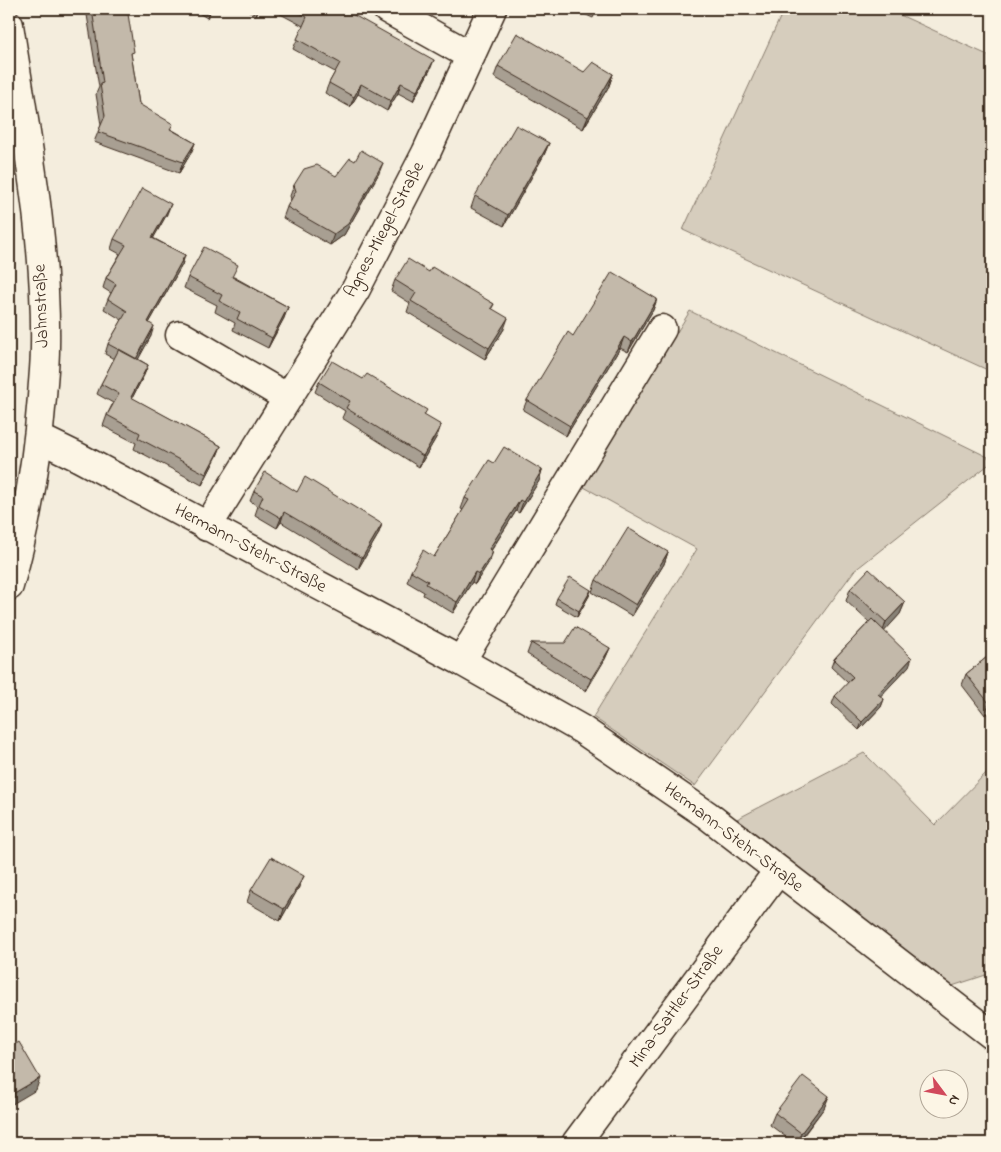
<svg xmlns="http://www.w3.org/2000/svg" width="1001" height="1152" font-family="'Indie Flower',sans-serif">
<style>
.green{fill:#d6cdbd;stroke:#887c6e}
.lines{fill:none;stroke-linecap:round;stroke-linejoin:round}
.minor-casing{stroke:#3b2a1e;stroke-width:31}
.secondary-casing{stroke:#3b2a1e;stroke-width:31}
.minor{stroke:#fcf5e5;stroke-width:28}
.secondary{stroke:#fcf5e5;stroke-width:28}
.wall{fill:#a89f92;stroke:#3b2a1e}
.shaded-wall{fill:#888277;stroke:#3b2a1e}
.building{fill:#c3b9aa;stroke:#3b2a1e}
.labels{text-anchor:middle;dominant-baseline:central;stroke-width:4;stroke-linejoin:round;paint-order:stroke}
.street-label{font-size:18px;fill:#3b2a1e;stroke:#fcf5e5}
</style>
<rect width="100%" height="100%" fill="#f4eddd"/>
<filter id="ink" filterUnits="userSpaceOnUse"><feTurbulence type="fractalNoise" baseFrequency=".02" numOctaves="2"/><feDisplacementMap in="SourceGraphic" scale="10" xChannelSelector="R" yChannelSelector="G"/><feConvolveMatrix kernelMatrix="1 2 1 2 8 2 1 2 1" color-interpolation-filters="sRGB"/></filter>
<g filter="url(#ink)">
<path class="green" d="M784 9H887L992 57V372L683 230Z
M690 311 992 459V462L854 571 695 786 593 717 697 549 582 486Z
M864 753 935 825 992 767V973L952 986 737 819Z"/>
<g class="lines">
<g class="minor-casing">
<path id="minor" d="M387 9 471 56
M180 335 288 398
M39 438 78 457 461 661 581 729 707 815 992 1035
M207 527 356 289 426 153 492 9
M461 661 662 329
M576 1143 778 871"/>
</g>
<g class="secondary-casing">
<path id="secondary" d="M9 25C25 130 47 240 45 348 45 364 43 380 42 397 37 461 27 524 9 586"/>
</g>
<use href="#minor" class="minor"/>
<use href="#secondary" class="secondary"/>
</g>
<path class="wall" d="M86 9H124L139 104 171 129 195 143 191 153 179 173 94 142 101 125 96 94 99 87Z
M192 9H212L207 18Z
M245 9H260L256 15Z
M271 9H343L430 70 413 101 398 93 387 111 358 94 350 107 325 93 329 83 335 72 293 49 303 26Z
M573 9H597L593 18Z
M498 66 584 72 613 74 609 86 583 129 494 77Z
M549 143 544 155 504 226 471 208 475 196Z
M379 173 344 235 330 245 283 218 287 207 291 199 290 196 294 185 336 176Z
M167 214 153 238 185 255 182 265 149 323 151 336 138 359 148 365 144 375 132 398 221 446 217 456 202 485 134 449 136 443 103 426 107 415 113 403 97 394 101 384 114 359 105 354 108 344 122 320 104 309 108 299 111 293 103 288 106 278 120 254 111 249 114 239Z
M429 272 494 304 492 308 504 329 485 359 407 312 410 303 391 291 395 280Z
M188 277H234L288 307 284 318 268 348 233 330 235 323 215 312 217 305 184 288Z
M657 299 653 310 628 352 620 348 566 436 523 410 527 400 573 336Z
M319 382 441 425 437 436 419 467 342 418 345 411 315 392Z
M494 463 542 470 539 481 519 513 516 511 491 551 489 562 475 584 472 582 453 613 423 595 424 592 407 582 411 571 434 557 463 510 461 509 465 498Z
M254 491 297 492 382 524 378 535 358 569 281 522 277 528 255 515 258 506 250 501Z
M668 552 664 564 632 616 592 592 596 580Z
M850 589 905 602 900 614 884 631 909 666 880 696 884 699 881 707 859 730 832 704 835 696 848 683 831 667 834 659 869 622 846 601Z
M591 590 589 596 577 617 555 604 557 598Z
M531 643 610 648 605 659 586 691 527 654Z
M992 653V709L985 715 962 685 966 674Z
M299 887 280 921 247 902 251 890Z
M829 1096 824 1108 798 1143H794L770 1125 775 1113Z"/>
<path class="shaded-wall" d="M210 9H212L207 18Z
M434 60 430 70 413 101 417 91Z
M613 74 609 86 583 129 588 117Z
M401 83 398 93 387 111 391 101Z
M361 84 358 94 350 107 354 97Z
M195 143 191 153 179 173 183 162Z
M549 143 544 155 504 226 508 215Z
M383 163 379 173 344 235 330 245 334 234Z
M171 204 167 214 148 248 152 238Z
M185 255 182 265 144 332 148 322Z
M657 299 653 310 628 352 632 342Z
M288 307 284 318 268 348 272 338Z
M508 318 504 329 485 359 489 348Z
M154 326 151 336 133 369 136 359Z
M624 337 620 348 566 436 570 426Z
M148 365 144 375 127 408 131 397Z
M441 425 437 436 419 467 423 456Z
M221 446 217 456 202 485 206 474Z
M542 470 539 481 519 513 523 502Z
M520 500 516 511 485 560 489 549Z
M284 512 281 522 277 528 281 518Z
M382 524 378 535 358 569 362 558Z
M493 552 489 562 475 584 479 574Z
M668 552 664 564 632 616 636 605Z
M475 572 472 582 453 613 457 602Z
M591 590 589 596 577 617 579 611Z
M905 602 900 614 882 634 886 622Z
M610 648 605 659 586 691 591 679Z
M912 658 909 666 875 702 878 694Z
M884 699 881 707 859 730 862 722Z
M992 701V709L985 715 989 703Z
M304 876 299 887 280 921 284 909Z
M40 1078 36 1090 9 1106V1096Z
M829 1096 824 1108 797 1143 801 1133Z"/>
<path class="building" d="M92 9H124L125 14H128L134 52 131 53 139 104 173 124 170 129 195 143 183 162 98 132 105 116 100 84 103 83Z
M293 9H343L434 60 417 91 401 83 391 101 361 84 354 97 329 83 340 63 297 39 307 17Z
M517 33 584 72 593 62 613 74 588 117 498 66Z
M516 125 549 143 508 215 475 196Z
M361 150 383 163 348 224 334 234 287 207 296 191 294 185 304 169 317 165 336 176 350 158 355 161Z
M142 188 171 204 152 238 185 255 148 322 154 326 136 359 108 344 127 311 108 299 116 284 106 278 126 245 114 239Z
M204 247 238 265 232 277 288 307 272 338 237 319 240 312 219 301 222 295 188 277Z
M408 259 429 272 432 267 494 304 491 308 508 318 489 348 411 301 416 293 395 280Z
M612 272 657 299 632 342 624 337 570 426 527 400 568 332 573 336Z
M119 349 148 365 131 397 221 446 206 474 138 438 140 433 107 415 119 394 101 384Z
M332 361 363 379 367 374 427 410 424 415 441 425 423 456 346 408 350 401 319 382Z
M504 447 542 470 523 502 520 500 489 549 493 552 479 574 475 572 457 602 426 584 428 581 411 571 423 550 434 557 469 500 465 498 489 460 494 463Z
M265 472 297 492 305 477 382 524 362 558 284 512 281 518 259 505 263 496 254 491Z
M628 528 668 552 636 605 596 580Z
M869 569 905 602 886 622 850 589Z
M570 577 591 590 579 611 557 598Z
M872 619 912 658 878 694 884 699 862 722 835 696 853 677 834 659Z
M575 627 610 648 591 679 531 643H565Z
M992 653V701L989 703 966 674Z
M271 857 304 876 284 909 251 890Z
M19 1042 40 1078 9 1096V1048Z
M803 1076 829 1096 801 1133 775 1113Z"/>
</g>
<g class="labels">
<g class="street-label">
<text transform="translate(385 230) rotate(-62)">Agnes-Miegel-Straße</text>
<text transform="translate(42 306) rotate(-92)">Jahnstraße</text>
<text transform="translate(250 549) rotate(28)">Hermann-Stehr-Straße</text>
<text transform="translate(733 838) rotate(37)">Hermann-Stehr-Straße</text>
<text transform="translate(677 1007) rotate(-54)">Mina-Sattler-Straße</text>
</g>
</g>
<rect width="1001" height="1152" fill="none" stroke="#fcf5e5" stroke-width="30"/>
<rect x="15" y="15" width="971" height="1122" fill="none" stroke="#3b2a1e" stroke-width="2" filter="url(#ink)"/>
<g transform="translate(944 1094) rotate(122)"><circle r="24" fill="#fcf5e5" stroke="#afa495"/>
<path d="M0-4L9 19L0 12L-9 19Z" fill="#d1495b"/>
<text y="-8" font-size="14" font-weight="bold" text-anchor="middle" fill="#3b2a1e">N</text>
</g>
</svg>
